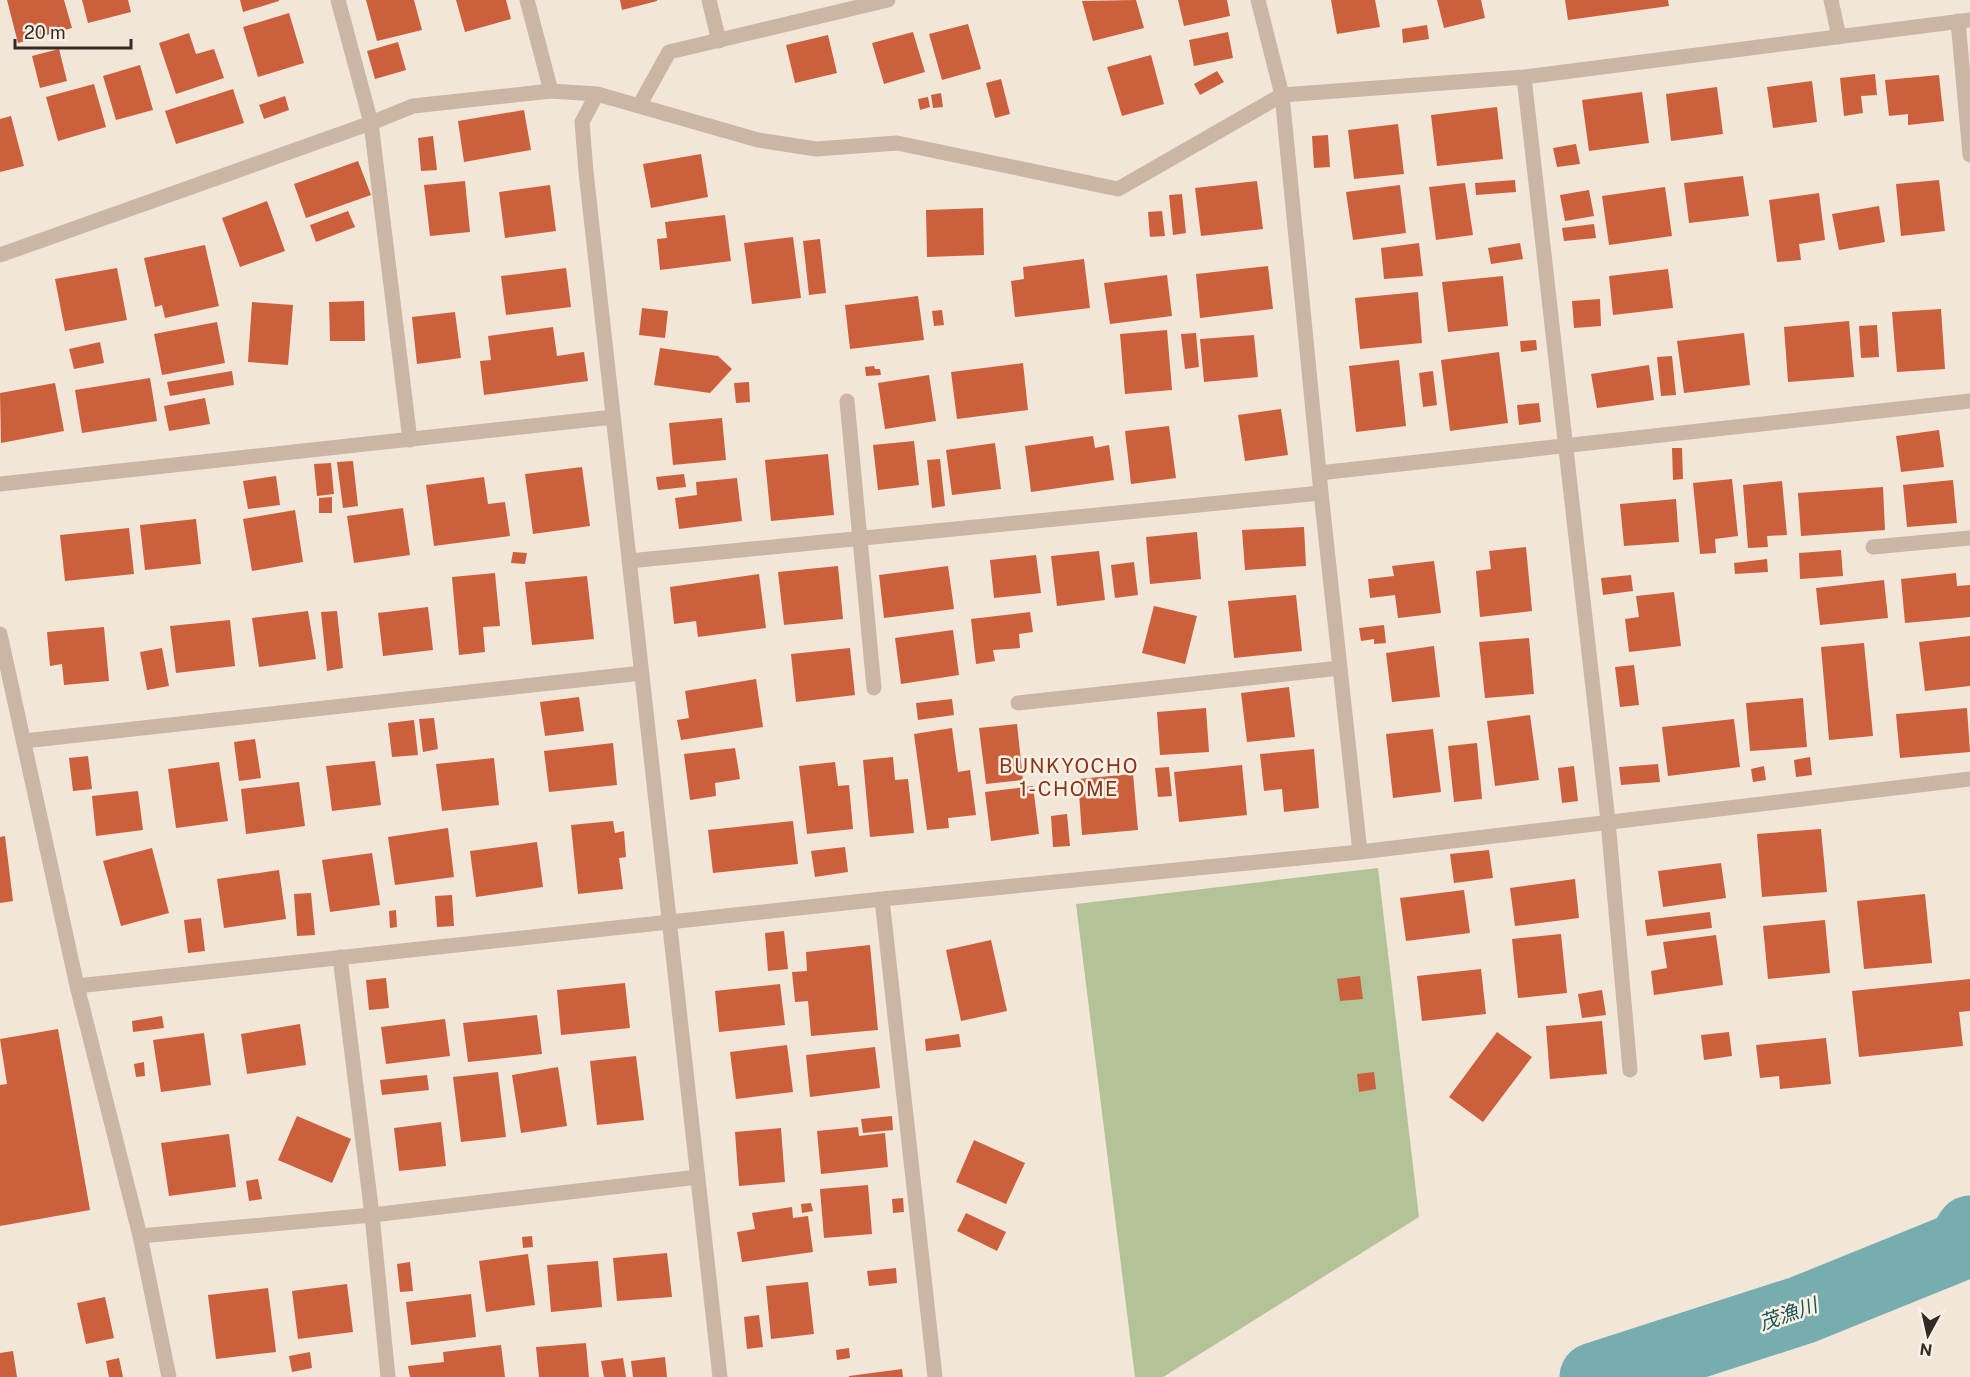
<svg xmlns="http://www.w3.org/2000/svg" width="1970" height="1377" font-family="'Public Sans','Noto Sans JP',sans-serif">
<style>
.green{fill:#b4c297}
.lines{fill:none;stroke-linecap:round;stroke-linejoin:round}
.river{stroke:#76aeb0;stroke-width:69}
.building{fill:#cc5f3c}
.minor{stroke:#cbb5a4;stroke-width:15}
.labels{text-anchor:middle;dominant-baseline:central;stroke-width:5;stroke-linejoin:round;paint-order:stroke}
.neighbourhood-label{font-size:20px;letter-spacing:1.5px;fill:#88351b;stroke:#faf0e4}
.water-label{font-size:20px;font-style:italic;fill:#1a5559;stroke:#faf0e4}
</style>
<rect width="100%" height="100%" fill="#f2e6d8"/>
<path class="green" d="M1378 868 1419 1217 1163 1377H1135L1076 904Z"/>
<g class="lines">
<path class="river" d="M1594 1377 1802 1310 1960 1246 1970 1230"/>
</g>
<path class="building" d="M7 0H64L72 28 18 43Z
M82 0H128L131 12 88 23Z
M240 0H279V1L243 12Z
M366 0H414L422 30 377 41Z
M456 0H506L511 19 465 32Z
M620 0H657V1L622 10Z
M1136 0 1144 28 1093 41 1082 1Z
M1178 0H1227L1230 16 1184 26Z
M1331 0H1375L1380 27 1337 34Z
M1437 0H1481L1485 18 1444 28Z
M1565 0H1668L1669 6 1568 20Z
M289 13 304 63 258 77 243 27Z
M968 24 981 69 942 80 929 34Z
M1427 25 1429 39 1403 43 1402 29Z
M913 32 925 72 884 84 872 43Z
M1228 32 1233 58 1194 66 1189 40Z
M189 33 196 54 214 49 224 78 176 94 159 43Z
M828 35 837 73 795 83 786 45Z
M398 42 406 70 375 79 367 51Z
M59 49 67 81 40 88 32 56Z
M1151 55 1164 104 1122 116 1107 67Z
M140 65 153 110 116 120 103 76Z
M1217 71 1224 82 1200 95 1194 84Z
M1875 74 1877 95 1861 96 1863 113 1844 116 1840 78Z
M1939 75 1944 121 1908 125V114L1889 116 1885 80Z
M1001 79 1010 114 995 118 986 83Z
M1812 81 1817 122 1773 128 1767 87Z
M94 84 106 127 58 141 46 97Z
M1717 87 1723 134 1671 141 1666 94Z
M233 89 244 123 176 144 165 111Z
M1642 92 1649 143 1589 151 1582 100Z
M941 93 943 107 933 108 931 95Z
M285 96 289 110 264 119 259 105Z
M928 97 930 107 920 110 918 99Z
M1497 107 1503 159 1437 166 1431 115Z
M524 110 531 150 464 162 458 121Z
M11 116 24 166 0 172V119Z
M1398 124 1404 174 1354 179 1348 130Z
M1328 135 1330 167 1314 168 1312 136Z
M433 136 437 170 421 171 418 138Z
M1576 144 1580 164 1557 167 1553 148Z
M701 154 708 197 651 208 643 164Z
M358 161 371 195 306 218 294 184Z
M1743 176 1749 216 1689 223 1684 183Z
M1515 180 1516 192 1476 195 1475 183Z
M1939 180 1945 231 1901 236 1896 184Z
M465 181 470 232 430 236 424 185Z
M1257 181 1263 229 1201 236 1195 188Z
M1465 183 1473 235 1436 240 1429 187Z
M550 185 556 231 505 238 499 192Z
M1400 185 1406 233 1353 240 1346 192Z
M1665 187 1672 236 1609 245 1602 196Z
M1589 190 1594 216 1565 221 1560 195Z
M1819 193 1825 240 1799 244 1801 260 1777 262 1769 200Z
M1182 194 1186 233 1173 235 1169 195Z
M267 201 285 251 240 267 222 218Z
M1879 206 1885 242 1839 250 1832 214Z
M983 208 984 255 927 257 926 210Z
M348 211 355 227 316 242 310 225Z
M1162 211 1165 236 1150 237 1148 212Z
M725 215 731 261 660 270 657 239 667 238 665 222Z
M1594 224 1596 238 1564 241 1562 228Z
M793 237 801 298 752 304 744 243Z
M820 239 826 293 809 295 803 241Z
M1419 243 1423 276 1384 279 1381 248Z
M1520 243 1523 259 1491 264 1488 248Z
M205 245 219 306 165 318 162 305 155 307 144 258Z
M1084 259 1090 308 1015 317 1011 281 1024 279 1023 267Z
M1268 266 1273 309 1200 318 1196 274Z
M117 268 127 320 65 331 55 279Z
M566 268 571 307 506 315 501 276Z
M1668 269 1673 308 1613 315 1609 276Z
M1167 275 1172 316 1110 324 1104 283Z
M1503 276 1508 326 1448 332 1442 282Z
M1418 292 1422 343 1360 349 1355 298Z
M918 296 924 340 850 349 845 305Z
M1600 299 1601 326 1574 328 1572 301Z
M364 301 365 341H330L329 302Z
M252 302 293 305 288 365 248 362Z
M642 308 668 311 665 338 639 335Z
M1941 309 1945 369 1897 372 1892 312Z
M942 310 944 325 934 326 932 311Z
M455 312 461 358 417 364 412 317Z
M1849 321 1854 377 1788 382 1784 327Z
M217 322 225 363 162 375 154 334Z
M1877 325 1879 357 1861 358 1859 326Z
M553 327 557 356 584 352 588 381 484 395 480 361 491 360 488 336Z
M1167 330 1172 390 1125 394 1120 334Z
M1196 333 1199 367 1185 369 1181 334Z
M1744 333 1750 385 1684 393 1677 341Z
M1254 335 1258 377 1204 382 1200 339Z
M1536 340 1537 350 1521 352 1520 341Z
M100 342 104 363 74 369 69 349Z
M660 348 718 356 732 369 710 393 654 385Z
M1499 352 1508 423 1450 431 1441 360Z
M1672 356 1676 395 1661 396 1657 357Z
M1399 360 1406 426 1356 432 1349 366Z
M1023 363 1028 410 957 419 951 372Z
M1649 365 1654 400 1597 408 1591 374Z
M874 366 875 369H880L881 375 866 376 865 367Z
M232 371 234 385 170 396 167 382Z
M1433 371 1437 405 1423 407 1419 373Z
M929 375 936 421 885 429 878 383Z
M150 378 157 421 82 433 75 390Z
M749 382 750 402 736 403 734 383Z
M55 383 64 431 1 443 0 393Z
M205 398 210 424 169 431 164 406Z
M1539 403 1541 422 1519 425 1517 405Z
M1281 409 1288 455 1245 461 1238 415Z
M722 418 726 460 673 465 669 423Z
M1169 426 1176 478 1131 484 1125 431Z
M1939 430 1944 467 1901 472 1896 436Z
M1093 436 1095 448 1109 445 1114 480 1031 492 1025 446Z
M914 441 919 485 878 490 873 445Z
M995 443 1001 489 952 495 946 450Z
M1672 448H1682L1683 479 1673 480Z
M828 454 834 515 771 521 765 460Z
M940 459 945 506 932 508 927 460Z
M353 461 358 506 343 508 337 462Z
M331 463 334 494 317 496 314 464Z
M582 467 590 526 533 534 525 474Z
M684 474 686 487 658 490 656 477Z
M276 476 280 505 248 509 243 481Z
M484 477 488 504 505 502 510 536 434 546 426 485Z
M737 478 742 521 679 529 675 498 697 495 696 482Z
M1732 479 1738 536 1715 539 1716 553 1700 554 1693 483Z
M1953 480 1957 523 1907 527 1903 485Z
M1782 481 1787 535 1767 536 1768 547 1748 548 1743 485Z
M1883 487 1885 530 1801 536 1798 493Z
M332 497V513H319V498Z
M1676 499 1679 542 1624 546 1620 504Z
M403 508 410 555 354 563 347 516Z
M295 510 303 562 252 571 243 519Z
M196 519 201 564 145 570 140 525Z
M1304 527 1306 566 1245 570 1242 530Z
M129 528 134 574 65 581 60 535Z
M1197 532 1201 579 1150 584 1146 537Z
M1526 547 1532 611 1480 617 1476 571 1491 569 1489 551Z
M1841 550 1843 576 1800 579 1799 553Z
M1099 551 1105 600 1057 606 1051 556Z
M513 552 527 553 525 564 511 563Z
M1036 555 1041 593 994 598 990 560Z
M1767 559 1768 572 1735 574 1734 563Z
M1434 561 1441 613 1398 618 1395 595 1370 598 1368 579 1394 576 1392 566Z
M1134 562 1138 595 1115 598 1111 565Z
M838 566 843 619 784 625 778 572Z
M948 566 954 609 884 618 879 575Z
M495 573 500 626 483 627 485 652 459 655 452 577Z
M1956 573 1957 586 1970 585V617L1905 623 1901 579Z
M759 574 766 628 698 637 696 621 674 624 670 587Z
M1631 575 1633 591 1603 595 1601 578Z
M587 576 594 639 532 645 525 582Z
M1884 580 1888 618 1820 625 1816 588Z
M1674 592 1681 646 1629 652 1625 619 1639 617 1636 596Z
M1296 595 1302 651 1234 658 1228 601Z
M1154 606 1197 616 1185 664 1142 653Z
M428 607 433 650 383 656 378 613Z
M308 611 316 659 259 667 252 618Z
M337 611 343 668 327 671 321 612Z
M1030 612 1033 632 1019 634 1020 648 993 650 995 661 976 664 971 619Z
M230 620 235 666 176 673 170 626Z
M1384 625 1386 643 1374 644V639L1361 641 1359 628Z
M104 627 109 681 64 685 62 664 50 666 47 632Z
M953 630 959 675 901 684 895 638Z
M1970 636V686L1925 691 1919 642Z
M1529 638 1534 694 1485 698 1479 642Z
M1864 643 1873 736 1829 740 1821 647Z
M1434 646 1440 697 1392 702 1386 653Z
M162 648 169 686 147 690 140 652Z
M850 648 855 695 796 702 791 654Z
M1634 665 1639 705 1620 707 1615 667Z
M756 679 763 727 681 740 677 720 689 718 685 691Z
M1289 687 1295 737 1247 742 1241 693Z
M579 697 584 731 545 736 540 702Z
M1803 698 1807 747 1750 751 1746 703Z
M952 699 954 715 918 720 916 703Z
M1206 708 1209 752 1160 755 1157 712Z
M1967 708 1970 752 1900 758 1896 714Z
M1530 715 1539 780 1495 786 1487 721Z
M434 718 438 749 423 752 419 719Z
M1734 719 1740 767 1668 776 1662 727Z
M414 720 418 755 392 757 388 723Z
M1017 724 1023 780 986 784 979 728Z
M952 728 958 772 970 770 976 815 948 818 949 828 927 830 914 734Z
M1433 729 1441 792 1393 798 1386 734Z
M255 739 261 778 239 781 234 742Z
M613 743 617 785 549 792 544 751Z
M1477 743 1482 799 1454 802 1448 746Z
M735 748 740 779 715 783 716 796 690 800 684 754Z
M1314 749 1319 808 1284 812 1282 789 1264 791 1260 754Z
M88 756 92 789 73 791 69 758Z
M893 757 895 780 908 779 914 833 870 837 863 760Z
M1810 757 1812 775 1796 777 1794 760Z
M494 758 499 805 442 811 436 764Z
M375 761 381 805 332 811 326 766Z
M219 762 228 821 176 828 168 769Z
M835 762 838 786 849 785 853 829 807 834 799 766Z
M1658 764 1660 782 1621 785 1619 767Z
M1242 765 1247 815 1179 822 1174 772Z
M1574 766 1578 801 1562 803 1558 768Z
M1764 766 1766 780 1753 782 1751 769Z
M1169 767 1172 796 1158 797 1155 768Z
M1133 774 1138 830 1082 835 1078 779Z
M299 782 305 826 246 834 241 789Z
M1033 786 1039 834 991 841 985 792Z
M138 791 143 830 96 836 92 796Z
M1067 814 1070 846 1053 847 1051 816Z
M613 821 615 833 624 831 626 857 619 858 623 889 578 894 571 825Z
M793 821 798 864 713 873 708 830Z
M448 828 454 877 395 885 388 837Z
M1821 829 1827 892 1762 897 1757 834Z
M5 836 13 901 0 903V837Z
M537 842 543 887 476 897 470 851Z
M845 847 848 872 815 877 811 851Z
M152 848 169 913 121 926 103 861Z
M1489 850 1493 878 1454 883 1450 854Z
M372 853 380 905 330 912 322 860Z
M1721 863 1726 898 1663 907 1658 871Z
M279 870 286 919 224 928 217 879Z
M1575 879 1579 918 1515 926 1510 888Z
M1464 890 1470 933 1406 941 1400 898Z
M311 893 315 935 297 936 294 894Z
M1925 894 1932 963 1864 969 1857 901Z
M452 895 454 926 437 927 435 896Z
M396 910 397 927 390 928 389 911Z
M1710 912 1712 928 1647 936 1645 920Z
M201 918 205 951 188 953 184 920Z
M1825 920 1830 973 1768 979 1763 926Z
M784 931 788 969 768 971 765 933Z
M1561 934 1567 993 1518 998 1512 939Z
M1716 935 1723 985 1654 995 1651 971 1667 968 1663 942Z
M991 940 1007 1011 961 1021 946 950Z
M870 945 878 1030 811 1036 808 1001 795 1002 792 972 807 971 806 952Z
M1481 969 1486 1014 1422 1021 1417 976Z
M1360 976 1363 999 1340 1001 1337 979Z
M386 978 389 1008 369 1010 366 980Z
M1970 979V1011L1959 1012 1963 1046 1859 1057 1852 991Z
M625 983 630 1028 561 1035 557 990Z
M780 984 785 1025 719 1032 715 991Z
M1602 990 1606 1015 1582 1018 1578 994Z
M537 1015 542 1054 468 1062 463 1023Z
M162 1016 164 1028 133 1032 132 1021Z
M445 1019 450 1056 386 1064 381 1027Z
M1602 1021 1607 1074 1550 1079 1546 1026Z
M300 1024 306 1065 247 1074 241 1034Z
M58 1029 90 1210 0 1226V1085L7 1084 0 1039Z
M1497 1032 1532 1057 1483 1122 1449 1097Z
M1729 1032 1732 1056 1704 1060 1701 1035Z
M204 1033 211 1085 161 1092 153 1040Z
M959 1034 961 1047 926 1051 925 1039Z
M1826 1038 1831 1084 1780 1089 1779 1076 1760 1078 1756 1045Z
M787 1045 793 1092 736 1099 730 1052Z
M875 1047 880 1088 810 1097 806 1055Z
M636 1056 644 1120 597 1125 590 1061Z
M144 1062 145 1076 136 1077 134 1064Z
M558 1067 567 1126 521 1133 512 1075Z
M498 1072 506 1137 461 1142 453 1077Z
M1374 1072 1376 1089 1359 1092 1357 1074Z
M427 1075 429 1090 382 1095 380 1080Z
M297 1116 351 1139 332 1183 278 1160Z
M892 1116 893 1130 863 1133 861 1119Z
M441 1122 446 1166 399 1171 394 1128Z
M858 1127 859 1136 885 1133 888 1167 821 1174 817 1131Z
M781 1128 785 1182 739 1186 735 1132Z
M229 1134 236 1187 169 1196 161 1143Z
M974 1140 1025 1163 1006 1204 956 1182Z
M258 1179 262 1199 249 1201 246 1181Z
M868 1185 872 1234 824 1238 820 1189Z
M903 1198 904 1212 893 1213 892 1199Z
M811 1203 813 1211 802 1213 801 1204Z
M792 1207 793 1218 808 1216 813 1252 742 1262 737 1232 755 1229 752 1213Z
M966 1213 1006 1232 997 1251 957 1231Z
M532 1236 533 1247 523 1248 522 1237Z
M667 1253 672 1297 617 1301 613 1258Z
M528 1254 535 1305 486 1312 479 1261Z
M598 1261 602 1307 551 1312 547 1265Z
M410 1262 413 1291 400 1292 397 1264Z
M896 1268 897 1283 869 1286 867 1271Z
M808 1282 814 1334 771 1339 766 1286Z
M347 1284 353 1332 298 1339 292 1291Z
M268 1288 276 1352 216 1359 208 1295Z
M471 1294 476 1337 411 1345 406 1302Z
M105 1297 114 1338 86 1344 77 1303Z
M759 1315 763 1347 747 1349 744 1317Z
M586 1343 589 1377H539L536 1347Z
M501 1345 505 1377H410L408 1366 444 1362 443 1352Z
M849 1348 850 1358 837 1360 836 1350Z
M13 1351 17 1377H0V1353Z
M310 1352 312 1368 292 1372 289 1356Z
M665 1357 667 1377H633L631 1361Z
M119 1358 123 1377H109L106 1361Z
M623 1358 626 1377H604L601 1361Z
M902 1369 903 1377H849V1376Z"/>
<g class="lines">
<path class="minor" d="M338 0 371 123 410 440
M527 0 551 91
M709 0 719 41
M1258 0 1282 95 1321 493 1360 852
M1831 0 1839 37
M1958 21 1970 155
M1524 77 1608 821 1630 1070
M597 94 582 122 586 172 720 1377
M639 106 669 52 888 0
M0 255 371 123 413 106 551 91 597 94 758 140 816 149 897 143 1118 189 1282 95 1524 77 1970 20
M847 401 874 688
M1319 473 1970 401
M0 484 613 417
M1873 547 1970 538
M629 561 1321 493
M0 634 77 986 140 1236 169 1377
M1018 703 1340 668
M24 741 642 673
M882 899 935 1377
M340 957 372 1215 388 1377
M77 986 882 899 1360 852 1970 779
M140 1236 372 1215 698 1177"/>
</g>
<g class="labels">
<g class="neighbourhood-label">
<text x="1069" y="766">BUNKYOCHO<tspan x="1069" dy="23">1-CHOME</tspan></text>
</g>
<g class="water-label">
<text transform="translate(1788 1314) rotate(-19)">茂漁川</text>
</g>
</g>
<g transform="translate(1928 1335) rotate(188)" stroke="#faf0e4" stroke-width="4.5" paint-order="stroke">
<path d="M0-4.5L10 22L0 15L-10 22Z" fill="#352b26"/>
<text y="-9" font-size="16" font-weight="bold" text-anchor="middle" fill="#352b26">N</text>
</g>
<path d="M15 39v9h116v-9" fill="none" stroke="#352b26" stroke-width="3"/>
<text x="24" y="39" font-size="18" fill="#352b26" stroke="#faf0e4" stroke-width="4.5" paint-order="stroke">20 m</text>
</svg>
